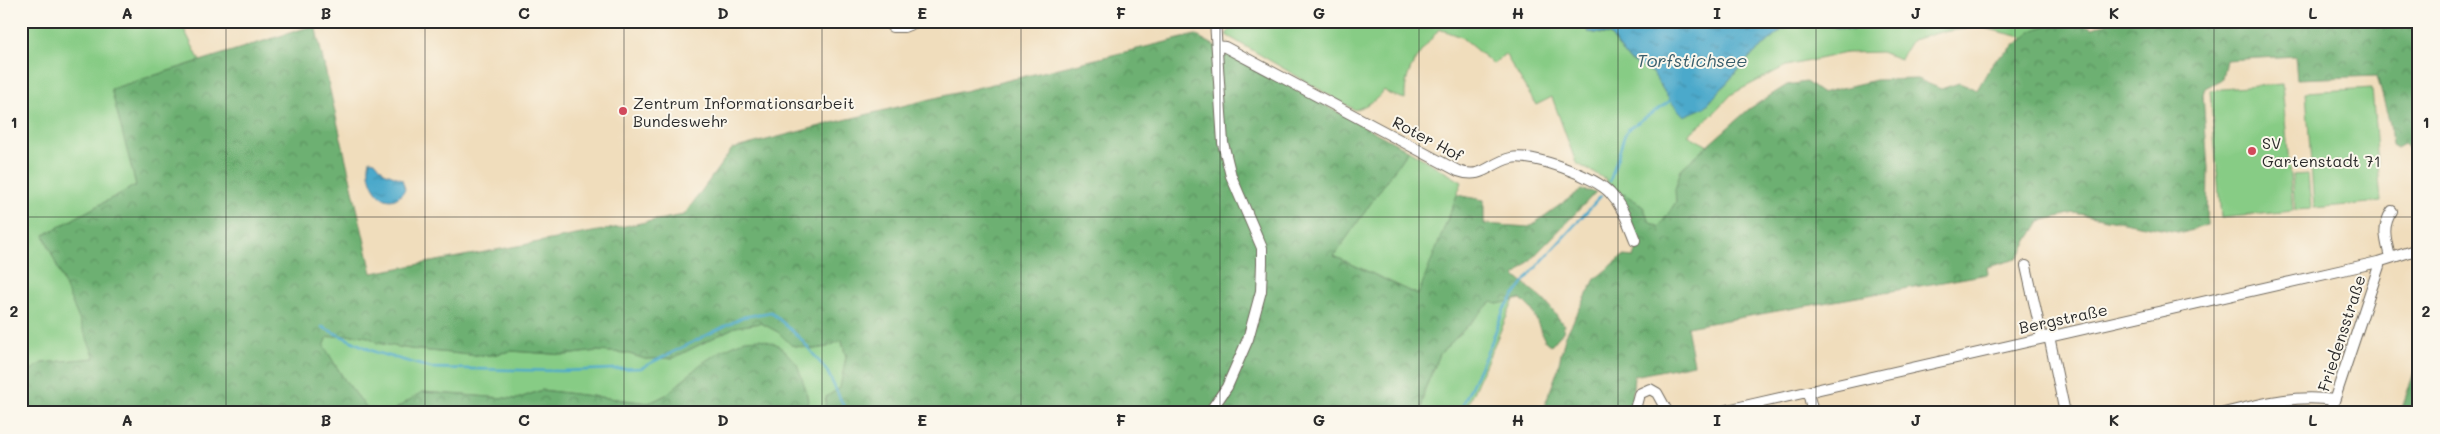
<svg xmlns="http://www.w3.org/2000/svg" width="2440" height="434" font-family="Mali,sans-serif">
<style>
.grass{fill:#87cc85;stroke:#597c58}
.forest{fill:url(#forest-crowns);stroke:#4c6e4e}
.water{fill:url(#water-ripples);stroke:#3c6a7b}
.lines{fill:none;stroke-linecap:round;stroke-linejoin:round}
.stream{stroke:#4ca9cb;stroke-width:2.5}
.street-casing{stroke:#70695e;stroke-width:12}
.street{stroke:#fff;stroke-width:10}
.grid{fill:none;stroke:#2b2b2b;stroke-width:1;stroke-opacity:0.55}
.poi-dot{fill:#d1495b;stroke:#fbf7ec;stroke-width:2}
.labels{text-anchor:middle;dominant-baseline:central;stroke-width:4;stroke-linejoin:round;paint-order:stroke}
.poi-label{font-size:16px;fill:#2b2b2b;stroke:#fbf7ec;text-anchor:start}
.street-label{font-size:16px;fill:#2b2b2b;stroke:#fbf7ec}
.water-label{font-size:18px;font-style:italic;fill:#385d6b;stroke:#fbf7ec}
.neatline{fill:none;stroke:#2b2b2b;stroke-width:2}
.grid-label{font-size:16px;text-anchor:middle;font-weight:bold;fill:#2b2b2b}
</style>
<defs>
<pattern id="forest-crowns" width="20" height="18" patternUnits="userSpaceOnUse" patternTransform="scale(1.25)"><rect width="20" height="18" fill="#6db072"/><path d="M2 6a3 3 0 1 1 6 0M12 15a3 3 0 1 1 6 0" fill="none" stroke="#5a8f5e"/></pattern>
<pattern id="water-ripples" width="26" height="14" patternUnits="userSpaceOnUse" patternTransform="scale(1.25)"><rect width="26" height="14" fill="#4ca9cb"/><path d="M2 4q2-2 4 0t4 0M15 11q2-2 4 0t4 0" fill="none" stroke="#3f8aa5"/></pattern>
</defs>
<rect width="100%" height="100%" fill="#fbf7ec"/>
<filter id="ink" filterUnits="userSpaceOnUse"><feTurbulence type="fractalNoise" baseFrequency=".02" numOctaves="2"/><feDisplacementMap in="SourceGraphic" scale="10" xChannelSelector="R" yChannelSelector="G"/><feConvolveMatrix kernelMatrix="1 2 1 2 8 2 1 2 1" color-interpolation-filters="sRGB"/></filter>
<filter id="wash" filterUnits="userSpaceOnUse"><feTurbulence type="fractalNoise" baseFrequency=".0096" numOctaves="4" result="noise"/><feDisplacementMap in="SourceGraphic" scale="20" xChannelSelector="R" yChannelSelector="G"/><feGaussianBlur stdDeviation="1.12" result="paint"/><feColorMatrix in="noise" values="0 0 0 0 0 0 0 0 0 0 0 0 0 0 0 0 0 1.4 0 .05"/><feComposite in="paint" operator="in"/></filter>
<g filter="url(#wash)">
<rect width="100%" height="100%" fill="#f0ddbc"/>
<path class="grass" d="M21 21H180L200 61 112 89 136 185 44 235 96 358 42 363 21 377Z
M1244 21H1580L1588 32 1610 35 1629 60 1653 73 1670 101 1705 107 1750 57 1783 29 1809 22 1852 30 1874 21H2078L2030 39 1980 27 1941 32 1912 40 1900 59 1881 52 1846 53 1786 66 1732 94 1712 115 1688 135 1708 146C1687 164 1673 172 1676 202L1659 227 1650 222 1642 205 1618 197 1605 179 1576 163 1552 97 1536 105 1505 54 1493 64 1461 37 1439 29C1421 53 1404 67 1405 99L1389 94 1384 90C1377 101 1367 105 1355 110L1226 35 1230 29Z
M2282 84 2293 211 2221 218 2210 90Z
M2372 88 2381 202 2314 208 2306 92Z
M1408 150 1462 182 1419 295 1334 256Z
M2308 174 2311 209 2295 210 2292 175Z
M1515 298 1464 413H1421L1424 391 1440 354 1491 302 1498 304Z
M761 323 778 332 791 345 814 349 827 347 841 339 846 357 840 389 826 397 824 413H810L806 390 683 382 666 395 649 403 542 390 517 399 422 392 391 412 367 408 344 379 324 346 328 337C342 336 367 331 377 343L410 349 470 355H492L511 351 565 355 597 351 626 353 645 359 673 358 735 327Z"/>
<path class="forest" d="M2061 21H2073L2093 28 2113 21H2419V153L2412 154 2404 144 2397 148 2392 145 2390 124 2377 76 2297 79 2295 56 2226 60 2222 79 2205 88 2203 94 2208 169 2207 225 2183 233 2074 213 2040 221 2017 259 1987 267 1988 274 1687 327 1694 364 1634 376 1631 413H1542L1557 372 1565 337 1595 279 1623 256 1634 257 1639 241 1618 197 1624 194 1642 205 1650 222 1659 227 1676 202 1675 190 1681 169 1749 109 1787 85 1806 82 1821 93 1875 80 1917 79 1941 89 1959 83 1977 90 1993 62 2034 30Z
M315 25 372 273 684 215 732 149 836 122 1195 35 1408 150 1334 256 1418 295 1457 195 1484 200V224L1529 227 1581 190 1596 192 1515 276 1544 300 1564 325 1563 332 1551 346 1545 341 1532 310 1521 299 1497 304 1491 302 1440 354 1424 391 1421 413H859L856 407 850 413H824L826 397 840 388 846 357 842 340 827 347 814 349 791 345 778 332 761 323 735 327 673 358 645 359 626 353 597 351 565 355 511 351 492 355H470L410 349 377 343C367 331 342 336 328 337L324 346 344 379 367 408 391 412 422 392 517 399 542 390 649 403 666 395 702 363 721 351 745 340 760 339 779 345 797 364 806 390 810 413H21V377L42 363 95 358 44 235 136 185 111 89Z
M2417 364 2419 366V413H2400Z"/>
<path class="water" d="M1580 21H1874L1852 30 1809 22 1783 29 1750 57 1705 107 1684 116 1670 101 1653 73 1629 60 1610 35 1588 32Z
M370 160 375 161 384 172 402 179 405 189C389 217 363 185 370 160Z"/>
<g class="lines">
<path class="stream" d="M1610 181 1624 137 1628 129 1670 101
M322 327 375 352 431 368 562 371 641 368 743 317 771 312 801 339 827 371 847 413
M1459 413 1490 346 1504 309 1532 272 1601 196"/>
</g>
</g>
<g filter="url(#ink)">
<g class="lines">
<g class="street-casing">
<path id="street" d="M887 21 892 27H904L919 21
M1217 46 1225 47 1458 171C1483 180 1489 163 1511 158 1532 153 1596 177 1610 193 1623 207 1628 223 1635 240
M2390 257C2386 240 2381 227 2392 211
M2026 266 2042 338
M2049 336 2065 413
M1808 392 1813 413
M1209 413 1227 387 1248 339 1261 291 1262 263V248L1231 176 1223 143 1215 21
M1634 413 1639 394 1650 389 1657 393 1668 413
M1714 413 2378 262 2419 249
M2224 413C2261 404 2296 394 2334 400
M2330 413 2379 266 2378 262"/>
</g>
<use href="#street" class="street"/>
</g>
</g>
<path class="grid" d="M226 21V413M425 21V413M624 21V413M822 21V413M1021 21V413M1220 21V413M1419 21V413M1618 21V413M1816 21V413M2015 21V413M2214 21V413M21 217H2419"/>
<g class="poi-dot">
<circle cx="623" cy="111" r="5"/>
<circle cx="2252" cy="151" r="5"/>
</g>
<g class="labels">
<g class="poi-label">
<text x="633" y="102">Zentrum Informationsarbeit<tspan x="633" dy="18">Bundeswehr</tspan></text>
<text x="2262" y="142">SV<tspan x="2262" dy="18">Gartenstadt 71</tspan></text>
</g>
<g class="street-label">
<text transform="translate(1428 138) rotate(28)">Roter Hof</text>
<text transform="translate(2063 318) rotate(-12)">Bergstraße</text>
<text transform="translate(2341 333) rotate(-72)">Friedensstraße</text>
</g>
<g class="water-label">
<text x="1692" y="60">Torfstichsee</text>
</g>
</g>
<rect width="2440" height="434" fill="none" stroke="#fbf7ec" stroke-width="55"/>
<rect x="28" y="28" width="2384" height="378" class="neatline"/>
<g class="grid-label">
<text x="127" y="19">A</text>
<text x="326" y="19">B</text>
<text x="524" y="19">C</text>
<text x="723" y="19">D</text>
<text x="922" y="19">E</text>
<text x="1121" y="19">F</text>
<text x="1319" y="19">G</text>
<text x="1518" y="19">H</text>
<text x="1717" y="19">I</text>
<text x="1916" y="19">J</text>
<text x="2114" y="19">K</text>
<text x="2313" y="19">L</text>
<text x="14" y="128">1</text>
<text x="2426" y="128">1</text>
<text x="14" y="317">2</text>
<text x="2426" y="317">2</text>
<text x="127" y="426">A</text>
<text x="326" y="426">B</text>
<text x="524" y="426">C</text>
<text x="723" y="426">D</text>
<text x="922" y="426">E</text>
<text x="1121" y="426">F</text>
<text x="1319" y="426">G</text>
<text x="1518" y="426">H</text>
<text x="1717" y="426">I</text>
<text x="1916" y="426">J</text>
<text x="2114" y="426">K</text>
<text x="2313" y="426">L</text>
</g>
</svg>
